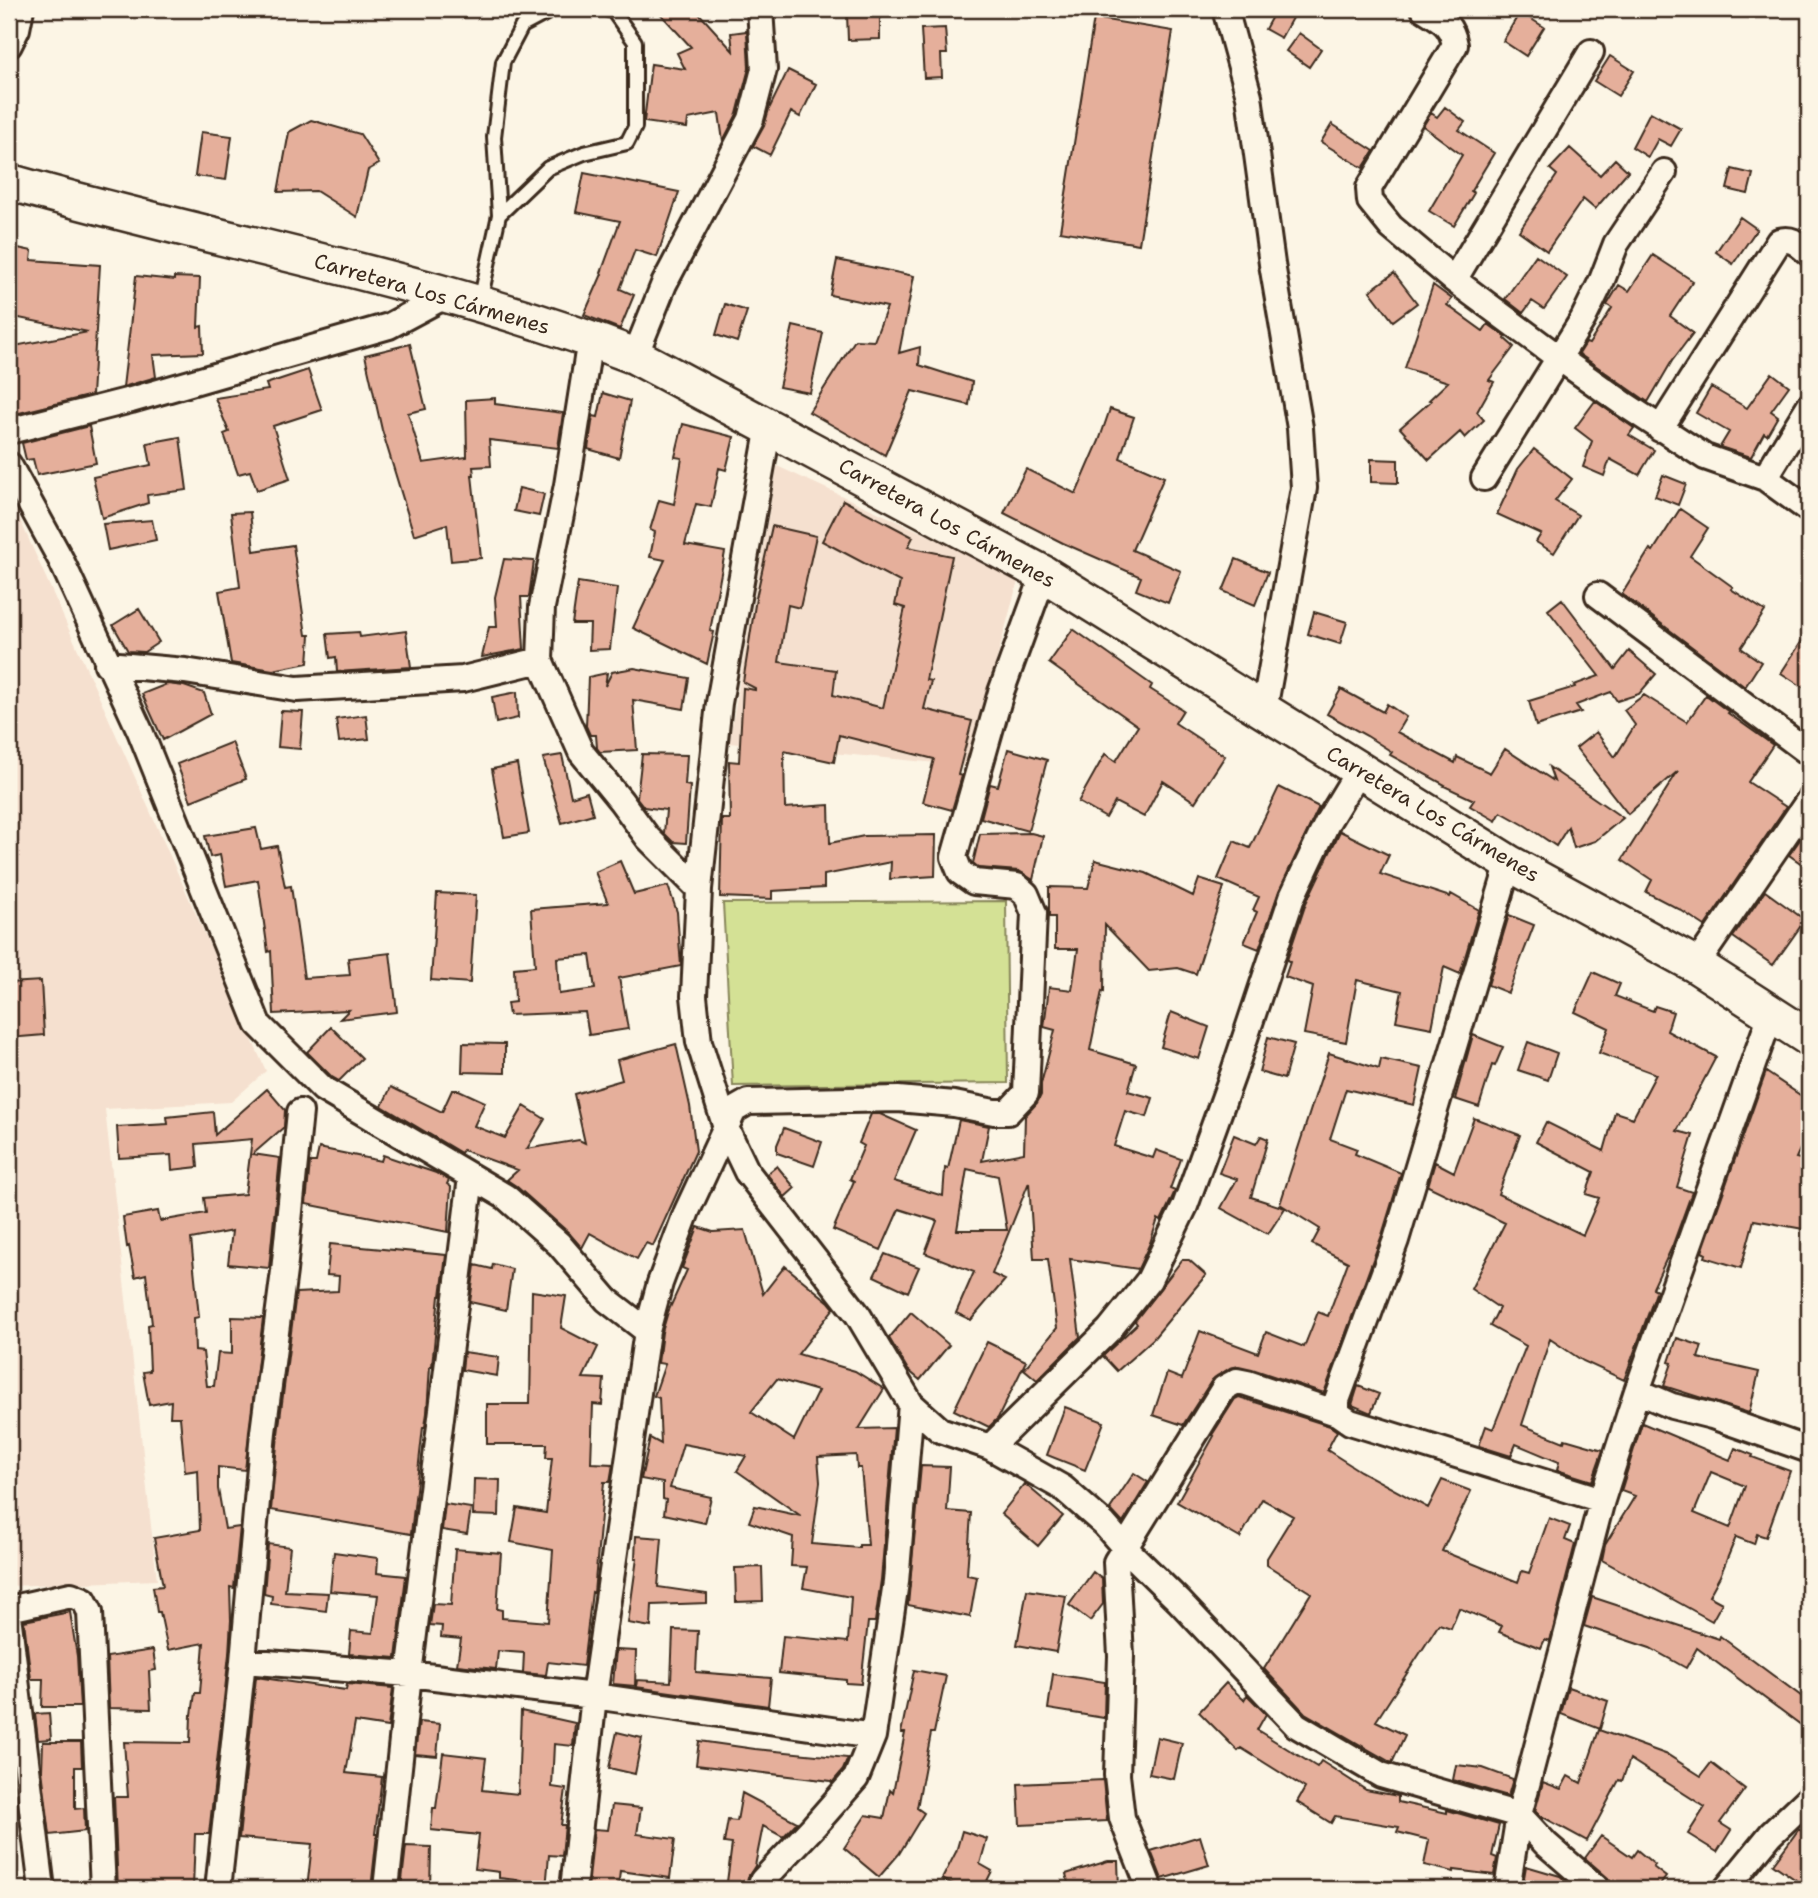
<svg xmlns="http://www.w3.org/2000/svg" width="1818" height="1898" font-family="'Shantell Sans',sans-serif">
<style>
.built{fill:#f5e0cf}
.green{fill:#d4e195;stroke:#88865a;stroke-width:2}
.building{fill:#e5af9b;stroke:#3b2a1e;stroke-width:2;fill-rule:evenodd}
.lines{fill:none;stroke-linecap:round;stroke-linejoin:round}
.lane-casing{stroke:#3b2a1e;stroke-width:18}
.street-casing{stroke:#3b2a1e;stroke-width:30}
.secondary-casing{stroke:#3b2a1e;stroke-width:40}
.lane{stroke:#fcf5e5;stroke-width:12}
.street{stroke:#fcf5e5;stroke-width:24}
.secondary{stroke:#fcf5e5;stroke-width:35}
.labels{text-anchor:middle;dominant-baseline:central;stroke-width:6;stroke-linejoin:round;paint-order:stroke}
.street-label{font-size:21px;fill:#3b2a1e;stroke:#fcf5e5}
</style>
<rect width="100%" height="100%" fill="#fcf5e5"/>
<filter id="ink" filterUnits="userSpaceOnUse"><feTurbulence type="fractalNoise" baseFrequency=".0143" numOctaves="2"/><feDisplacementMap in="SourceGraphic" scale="14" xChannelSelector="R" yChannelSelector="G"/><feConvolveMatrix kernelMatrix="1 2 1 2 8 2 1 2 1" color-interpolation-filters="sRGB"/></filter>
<g filter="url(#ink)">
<path class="built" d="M777 466 1019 577 968 766 729 743Z
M9 495 266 1071 231 1102 105 1109 157 1580 9 1586Z"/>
<path class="green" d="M1006 901 1008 1083 733 1086 723 903Z"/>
<path class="building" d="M656 9H695L733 51 731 33 747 31 749 68 737 114 723 141 719 113 688 119 687 128 644 122 651 64 685 69 677 53 691 47Z
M1276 9 1292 18 1281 38 1265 29Z
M1520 12 1544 27 1526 56 1503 41Z
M880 13V39L848 40 847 14Z
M1094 18 1173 31 1139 244 1060 231Z
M945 28 947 54H941L942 77 924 78 921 29Z
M1299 33 1321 49 1309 67 1286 51Z
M1610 56 1634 71 1618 96 1594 81Z
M788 70 816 84 800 117 791 112 770 155 753 146 764 126 769 109Z
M1445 107 1465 122 1459 130 1494 153 1471 191 1474 193 1454 226 1429 211 1462 155 1423 126 1431 113 1437 117Z
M1650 112 1681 129 1671 146 1658 139 1648 157 1632 147Z
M311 120 360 134 379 164 368 170 357 217 316 191 278 192 289 132Z
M1332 124 1374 151 1363 168 1321 142Z
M201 132 232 136 226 180 195 176Z
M1570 148 1600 175 1615 159 1628 171 1595 209 1583 199 1547 251 1519 231 1557 175 1550 169Z
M1732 169 1753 174 1748 194 1727 189Z
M584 173 679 192 657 257 635 250 620 289 634 295 620 329 584 315 602 274 601 273 620 221 576 212Z
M1740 217 1757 229 1733 264 1716 252Z
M9 246 32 251 31 260 100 265 92 395 15 414V412L9 414V347L88 332 9 316Z
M1536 255 1567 277 1544 309 1532 301 1523 313 1505 299Z
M1653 255 1693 281 1670 316 1693 333 1672 361 1648 402 1579 354 1586 343 1589 344 1612 308 1607 305 1619 285 1629 291Z
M837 260 914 276 899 353 920 347 919 365 972 382 969 405 912 391 885 455 809 412 855 340 874 341 887 307 830 295Z
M1394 273 1417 303 1393 321 1370 291Z
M136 276 174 280V277L200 278 198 327 202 326 203 353 153 355 156 377 123 387Z
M1433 285 1452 299 1447 305 1483 331 1488 324 1506 337 1505 339 1514 347 1489 380 1494 382 1477 412 1484 420 1465 438 1460 432 1429 460 1400 428 1431 401 1429 400 1448 382 1405 368Z
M725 304 747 311 737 342 716 335Z
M793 326 823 333 810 393 779 387Z
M410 344 426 409 408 413 423 463 467 457 466 400 495 398V404L563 413 558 448 489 440 491 466 473 467 474 475H472L481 558 451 561 447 524 414 535 382 430 365 355Z
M308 370 322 410 273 426 290 479 257 490 250 471 238 474 224 434 229 432 215 398 268 390 266 384Z
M1772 373 1789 386 1771 411 1778 416 1767 435 1764 433 1751 457 1720 447 1729 432 1696 413 1711 387 1747 408Z
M603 393 630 401 619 458 588 449 593 416 598 417Z
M1595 401 1634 428 1629 435 1654 450 1639 475 1610 459 1604 476 1583 467 1592 441 1575 428Z
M1110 409 1134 417 1120 458 1164 477 1132 550 1181 571 1168 603 1136 590 1141 577 1063 543 1004 513 1026 469 1076 494 1099 441Z
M683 424 734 437 726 470 719 468 711 507 696 504 685 545 725 552 710 631 714 632 707 664 633 628 665 560 650 557 655 532 650 530 659 500 674 504 682 458 675 457Z
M89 426 96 463 37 475 33 459 26 460 22 443Z
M180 437 187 490 147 495 148 503 102 518 93 477 151 465 147 443Z
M1534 449 1572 479 1555 501 1578 515 1554 553 1536 542 1541 534 1497 514 1518 469Z
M1371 459 1398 460V483L1371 482Z
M1663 475 1686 484 1678 505 1655 496Z
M519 488 544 494 539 516 514 511Z
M843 500 913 537 908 547 952 556 926 680 931 681 924 709 972 721 958 775 962 776 952 810 923 802 934 759 839 735 834 762 784 751 785 808 829 805 830 843 864 836 936 835 935 876 890 879 891 862 824 875V888L772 891V899L720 897 722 819H730L729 761 739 762 743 688 755 690V688L743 682 756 598 772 526 816 536 800 608 788 605 779 662 836 670 833 695 883 708 905 608 895 605 900 582 822 541Z
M1680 509 1708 528 1690 556 1733 587 1731 589 1765 611 1741 648 1761 662 1745 687 1622 594 1650 549 1653 551Z
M250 512 254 551 293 545 306 635H310L308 663 273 670 231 663 219 591 240 587 231 513Z
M152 520 156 540 108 550 103 524Z
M504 559 534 561 529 597H521L524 649 482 657 489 627H497L495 597Z
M1236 559 1268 572 1255 605 1223 591Z
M578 582 617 588 610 649 589 650 590 624H572Z
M1562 599 1615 669 1629 651 1656 674 1639 694 1617 701 1611 692 1576 705 1581 712 1536 726 1529 701 1575 687 1574 685 1599 676 1548 610Z
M139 609 159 642 144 652 128 651 113 625Z
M1314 612 1347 622 1340 644 1308 634Z
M1073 629 1152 685 1150 689 1183 710 1175 723 1225 756 1195 802 1163 781 1144 817 1115 802 1106 818 1078 802 1105 754 1116 761 1138 726 1049 663Z
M1809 630V691L1781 673Z
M406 631 411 667 337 672 336 657 330 658 327 634 359 632 360 637Z
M634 668 689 678 684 709 633 700 637 750 600 752 597 748 596 735H590L586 726 588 677 607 673 605 686 612 672Z
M167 684 184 686 204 693 211 714 163 740 142 694Z
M1341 689 1383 712 1387 704 1406 717 1397 732 1455 763 1457 757 1490 773 1505 749 1554 781 1549 767 1623 818 1595 841 1574 848 1568 827 1556 846 1526 826 1501 812 1496 821 1470 806 1474 800 1444 786 1445 785 1390 755 1392 752 1367 736 1327 714Z
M517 692 518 718 496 723 492 697Z
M1644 695 1687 722 1706 695 1729 712 1728 713 1773 745 1748 782 1786 807 1705 926 1679 909 1646 892 1652 880 1622 860 1678 771 1628 814 1576 748 1596 732 1615 757 1635 725 1624 710Z
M281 711 303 712 300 749 278 747Z
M366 715 369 739 339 742 336 719Z
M232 742 246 779 191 801 177 764Z
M1008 749 1047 760 1028 831 981 818 990 784 998 786Z
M642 754 687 755 685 785 690 786 686 843 673 842 664 833 666 810 644 807 637 798Z
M562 755 571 797 587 792 593 814 562 823 543 758Z
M517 764 529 833 504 837 492 769Z
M1279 787 1319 807 1279 891 1259 949 1244 943 1257 912 1253 910 1259 897 1218 879 1234 841 1250 848Z
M256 828 261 849 277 846 285 887 291 886 304 978 350 975 348 958 390 953 397 1012 340 1019 349 1010 274 1014 271 951 268 952 258 880 226 886 220 855 210 857 205 836Z
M1807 830 1809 832V869L1789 855Z
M1340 831 1389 855 1380 874 1450 897 1451 894 1479 910 1460 974 1444 967 1432 1028 1396 1021 1402 991 1357 980 1346 1042 1304 1034 1313 987 1285 977 1290 962 1287 960 1306 903Z
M1031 833 1043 836 1033 880 1019 871 979 868 973 863 980 834Z
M1095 860 1146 873 1193 896 1199 879 1224 887 1196 974 1178 968 1149 971 1105 925 1104 992 1102 991 1090 1050 1136 1064 1128 1091 1153 1098 1147 1117 1125 1111 1114 1146 1153 1158 1156 1150 1181 1159 1170 1189 1175 1191 1171 1200 1161 1221 1158 1219 1150 1243 1138 1269 1070 1259 1080 1337 1037 1380 1024 1369 1057 1328 1048 1259H1034L1029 1182 992 1274 1005 1280 971 1320 956 1313 974 1272 925 1253 937 1221 899 1209 881 1250 833 1230 854 1181 850 1179 864 1146 859 1143 871 1114H880L916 1130 894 1181 943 1196 945 1168 948 1169 959 1120 989 1126 982 1161 1024 1153 1025 1116 1037 1103 1041 1095V1084L1055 1030 1044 1027 1049 987 1072 990 1078 949H1055V917H1049V887L1088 888ZM967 1169 998 1176 1007 1230H957Z
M620 861 634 894 668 886 677 912 681 966 619 978 628 1029 589 1035 585 1012 509 1015 507 1003 515 1002 514 968 535 966 531 909 608 903 595 872ZM590 955 595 989 559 994 557 958Z
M1765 891 1805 920 1773 965 1733 937Z
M437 893 476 895 470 983 431 980Z
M1509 915 1534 925 1508 993 1488 985Z
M1593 972 1620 984 1615 996 1653 1011 1655 1006 1673 1012 1667 1031 1716 1057 1677 1131 1693 1135 1677 1187 1692 1192 1672 1247 1653 1288 1657 1290 1624 1380 1583 1361 1550 1339 1522 1425 1564 1442 1565 1439 1603 1450 1592 1481 1557 1470 1559 1462 1516 1444 1511 1456 1479 1446 1486 1426 1493 1429 1526 1346 1490 1326 1499 1308 1471 1289 1505 1223 1428 1186 1435 1162 1454 1172 1474 1118 1520 1135 1498 1194 1583 1235 1599 1198 1586 1194 1594 1172 1536 1142 1546 1122 1604 1151 1615 1112 1633 1118 1656 1074 1599 1053 1609 1028 1575 1012Z
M41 981 44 1035 9 1038V983Z
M1171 1012 1209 1027 1199 1059 1161 1047Z
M331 1027 362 1058 339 1081 332 1077 307 1052Z
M1473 1035 1503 1047 1495 1066 1492 1065 1479 1107 1455 1099Z
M1268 1037 1294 1044 1284 1079 1259 1072Z
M1528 1042 1557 1053 1548 1080 1518 1070Z
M463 1043 505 1044V1073L462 1072Z
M676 1044 690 1106 696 1151 653 1246 646 1243 637 1259 590 1233 582 1248 569 1233 516 1186 507 1180 518 1170 463 1150 461 1153 382 1106 391 1087 442 1112 452 1090H459L485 1102 474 1126 505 1138 524 1106 545 1119 527 1149 579 1140 585 1143 574 1094 622 1080 617 1060Z
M1329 1053 1379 1069 1381 1059 1422 1068 1414 1105 1346 1089 1330 1139 1357 1149 1355 1154 1401 1173 1382 1235 1324 1393 1252 1369 1239 1366 1230 1368 1212 1380 1183 1425 1153 1415 1167 1373 1182 1379 1200 1331 1258 1353 1266 1332 1304 1347 1318 1312 1328 1316 1348 1262 1312 1244 1320 1229 1280 1204Z
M1766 1072 1809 1101V1129L1796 1158 1809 1161V1230L1754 1220 1741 1268 1705 1257 1706 1254 1702 1252Z
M267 1089 285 1110 284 1127 253 1154 280 1158 269 1268 228 1264 232 1231 191 1239 199 1317 194 1318 195 1351 203 1352 207 1386H214L218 1353 232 1354V1317L263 1318 245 1470 218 1467V1489L225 1529 240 1527 234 1588 230 1587 231 1620 229 1654 209 1834H195L193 1889H118L114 1797H128L124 1742 190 1743 191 1715H192L195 1693H200L204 1643 168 1650 160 1612H157L153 1587 163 1586 154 1538 200 1530 198 1470 185 1472 180 1417H170L171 1401 149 1405 143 1372 150 1371 148 1325 152 1324 146 1274 135 1277 129 1246 127 1247 123 1217 158 1211 160 1221 206 1213 204 1198 245 1194 252 1139 196 1144 198 1167 172 1170 171 1155 119 1158 117 1127 168 1124 167 1117 213 1112 215 1135Z
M784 1128 822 1142 814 1166 777 1153V1145Z
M1234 1135 1256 1144 1261 1136 1268 1139 1251 1197 1285 1208 1268 1234 1221 1208 1237 1179 1219 1173Z
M319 1148 381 1161 383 1155 436 1173 449 1180 447 1184 451 1187 448 1232 306 1204 310 1162H316Z
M777 1166 795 1188 785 1197 767 1174Z
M698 1227 713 1232 745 1230 763 1294 785 1266 829 1302 834 1308 798 1354 855 1371 884 1389 859 1429 894 1428 881 1580 875 1622H868L861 1684 846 1683V1680L779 1673 783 1636 848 1642 851 1597 803 1588 807 1567 791 1566 793 1537 749 1522 755 1506 801 1516 737 1471 746 1456 683 1444 670 1488 711 1497 705 1523 664 1514 666 1500 663 1499V1483L641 1479 650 1438 661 1444 659 1398 654 1396 665 1364 658 1363 662 1332 668 1312 687 1270 682 1268ZM777 1379 818 1391 794 1440 751 1412ZM856 1455 857 1468H861L868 1545H859V1548L812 1544 820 1482 818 1457Z
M330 1244 446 1255 441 1296H439L432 1366H430L427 1413 425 1427H423L411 1534 271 1510 278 1434 296 1293 338 1291 339 1276 327 1275Z
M885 1254 919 1267 908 1292 874 1276Z
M1182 1260H1189L1206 1275 1153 1339 1117 1371 1103 1356 1137 1324 1135 1321Z
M493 1264 512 1269 506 1310 470 1302 475 1265 492 1269Z
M532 1291 566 1296 561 1328 598 1347 583 1378 604 1379 602 1405 593 1404 591 1463 613 1464 610 1482H604L594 1593 592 1592 583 1666 548 1662 546 1675 523 1673 524 1653 498 1651 496 1669 457 1665 461 1639 441 1637 442 1626 430 1625 433 1604 451 1605 455 1549 501 1553 497 1609 502 1610V1618L548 1622 553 1550 511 1542 517 1508 546 1513 552 1458H546L547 1444H487V1404H530Z
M911 1312 949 1345 920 1380 908 1370 889 1338Z
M1677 1338 1702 1346 1698 1358 1759 1372 1749 1413 1664 1386 1672 1363 1669 1362Z
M987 1342 1026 1361 998 1418 989 1427 954 1410Z
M464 1352 499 1357 497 1376 462 1370Z
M1358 1386 1379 1394 1371 1413 1352 1405Z
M1239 1397 1330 1426 1337 1431 1327 1450 1360 1471 1428 1508 1442 1480 1471 1491 1442 1551 1518 1582 1522 1571 1529 1573 1549 1518 1570 1526 1565 1540 1575 1544 1550 1641 1545 1639 1541 1648 1499 1632 1502 1626 1459 1608 1451 1628 1439 1624 1376 1721 1405 1735 1392 1763 1305 1713 1264 1669 1311 1593 1267 1565V1558L1293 1516 1262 1499 1240 1538 1177 1502 1214 1436 1212 1435 1235 1399Z
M1065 1407 1104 1422 1085 1470 1047 1455Z
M1642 1423 1730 1460 1735 1448 1753 1455 1752 1457 1790 1471 1766 1537 1757 1534 1754 1544 1736 1537 1720 1576 1709 1596 1722 1603 1712 1621 1602 1560 1605 1545 1635 1496 1621 1491ZM1711 1472 1745 1486 1730 1528 1694 1513Z
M921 1466 950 1467 947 1511 971 1513 967 1575 977 1577 970 1617 908 1605Z
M1134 1473 1148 1482 1123 1523 1110 1509Z
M474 1479 500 1480 499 1516 473 1515Z
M1025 1484 1063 1516 1038 1546 1001 1514Z
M445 1504 471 1508 467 1534 442 1530Z
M636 1536 662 1538 658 1587 707 1594V1603L652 1605 651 1627 628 1623 637 1558H635Z
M268 1544 290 1547 285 1591 328 1593 326 1611 271 1604 272 1596 264 1594Z
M334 1552 378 1558 377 1573 406 1576 396 1658 349 1654 351 1631 373 1633 378 1595 330 1591Z
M762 1567 763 1601 736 1602 735 1568Z
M1093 1572 1102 1579 1103 1604 1090 1621 1069 1605Z
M1027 1590 1066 1596 1056 1652 1017 1645Z
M1592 1597 1719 1639 1720 1636 1809 1702V1731L1697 1648 1686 1668 1650 1648 1584 1626Z
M70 1612 77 1656 80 1707H42L43 1679H31L24 1621Z
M673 1630 698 1631 696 1672 771 1678 768 1706 636 1687 637 1680 671 1682Z
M153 1650 156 1670 149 1671 151 1709 109 1708 107 1657Z
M616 1650 636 1651 635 1686 613 1684Z
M914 1670 946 1676 934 1733H931L917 1808 924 1813 899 1854 879 1877 844 1848 866 1815 884 1818 890 1790 893 1793 905 1733H901Z
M1053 1674 1105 1682 1104 1718 1048 1709Z
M256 1677 346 1690 347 1684 393 1688 388 1727 355 1722 346 1773 382 1777 375 1834H377L371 1889H307L312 1844 239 1838Z
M1226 1683 1244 1700 1247 1695 1266 1714 1257 1730 1317 1767 1321 1761 1366 1790 1398 1796V1802L1447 1813V1810L1499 1825 1492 1856 1497 1858 1494 1875 1454 1870V1872L1424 1865 1429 1840 1397 1832 1399 1827 1335 1816 1331 1823 1297 1802 1305 1788 1241 1748 1238 1751 1199 1712Z
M1568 1687 1608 1701 1600 1729 1561 1714Z
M521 1711 575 1723 573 1746 554 1744 552 1787 566 1789 561 1825H565L562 1856 549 1855 546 1889H514L517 1880 499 1878V1872L475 1869 479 1835 431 1830 433 1808H436L443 1753 486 1758 482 1790 518 1794Z
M49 1713 51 1739 38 1740 35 1714Z
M419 1722 440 1724 437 1756 415 1754Z
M1599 1730 1668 1755 1701 1776 1711 1763 1745 1789 1720 1823 1731 1830 1717 1852 1688 1834 1705 1807 1630 1759 1622 1781 1619 1780 1587 1841 1543 1817V1819L1535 1811 1543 1782 1561 1789 1568 1776 1581 1783Z
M617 1732 642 1738 635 1774 609 1768Z
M1157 1737 1182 1743 1174 1779 1149 1774Z
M699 1741 755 1749 848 1758 843 1770 832 1783 831 1781 696 1765Z
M43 1742H81L82 1767H75V1809L84 1808 85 1831 50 1835 42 1770Z
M1456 1765 1483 1768 1513 1779 1508 1796 1453 1780Z
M1103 1780 1107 1821 1020 1825 1018 1784Z
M742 1793 797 1822 783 1837 763 1826 755 1866 748 1877 746 1885 727 1882 732 1844 724 1843 728 1820 737 1821Z
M612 1805 641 1808 637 1834 675 1839 670 1878 620 1871 618 1889H588L594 1829 608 1830Z
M1799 1829 1809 1837V1889L1773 1864Z
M962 1831 987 1839 980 1864 992 1871 983 1889H963L942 1879 956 1852Z
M1200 1836 1209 1865 1162 1879 1151 1851Z
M1601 1836 1632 1857 1637 1850 1655 1865 1653 1867 1666 1877 1657 1889H1613L1612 1884 1608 1878 1585 1858Z
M406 1846 431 1847 430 1889H401Z
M1108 1861H1118L1119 1889H1070L1066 1874Z
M1526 1866 1560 1876 1576 1889H1522Z"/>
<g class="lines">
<g class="lane-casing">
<path id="lane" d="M499 215 548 168 584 153 627 143 635 127V42L613 11 605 9
M480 301 499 215 494 137 503 62 522 26 554 9"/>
</g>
<g class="street-casing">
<path id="street" d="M1225 9 1249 96 1272 264 1300 428 1304 488 1264 710
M1424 9C1441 20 1451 23 1455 45L1369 188 1370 201 1391 227 1454 280 1559 358 1624 404 1705 457 1765 478 1809 510
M9 45 17 29 21 9
M1454 280 1591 52
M590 339 567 485 542 607 540 660 581 752 621 801 648 838 699 889
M635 356 664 284 751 119 764 69 760 9
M769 426 719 703 699 889 694 996 699 1042 726 1128 747 1172 858 1315 911 1404 940 1430 990 1447 1063 1488 1104 1524 1124 1547 1179 1601 1296 1725 1381 1775 1519 1815 1546 1844 1598 1889
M1660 429 1779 241C1793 237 1799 245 1809 253
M9 431 131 400 389 326 447 295
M9 465 61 560 140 731 258 1024 323 1089 506 1197 559 1244 607 1300 647 1331
M1484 478 1583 319 1602 280 1616 244 1664 172
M1765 478 1809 406
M1598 595 1809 753
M107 664 185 671 297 689 463 679 540 660
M1696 965 1809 800
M1637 1391 1672 1406 1712 1416 1809 1450
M1337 1413V1400L1396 1240 1509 863
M990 1447 1109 1330 1149 1280 1185 1206 1233 1074 1292 897 1328 821 1359 770
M9 1609 71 1595 84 1600 90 1612 103 1889
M9 1623 42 1889
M243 1661 409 1674 594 1696 873 1736
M218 1889 243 1661 263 1432 284 1271 300 1112
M386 1889 409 1674 471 1177
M573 1889 594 1696 647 1331 660 1283 687 1211 734 1110 748 1102 898 1099 954 1104 994 1112H1008L1026 1093 1034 913 1026 894 1017 886 974 882 960 872 954 857 1001 692 1044 574
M760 1889 762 1881 814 1826 856 1778 873 1736 896 1582 911 1404
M1150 1889 1122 1818 1117 1775 1121 1656 1116 1562 1224 1388 1237 1381 1247 1383 1337 1413 1350 1422 1602 1500
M1507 1889 1519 1815 1602 1500 1637 1391 1771 1014
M1726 1889 1771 1834 1809 1798"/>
</g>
<g class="secondary-casing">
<path id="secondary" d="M9 182C217 242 432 278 635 356L1044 574 1509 863 1696 965 1809 1038"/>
</g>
<use href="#lane" class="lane"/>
<use href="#street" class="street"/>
<use href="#secondary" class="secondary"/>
</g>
</g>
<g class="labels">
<g class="street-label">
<text transform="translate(432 294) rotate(16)">Carretera Los Cármenes</text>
<text transform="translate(947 523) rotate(29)">Carretera Los Cármenes</text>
<text transform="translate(1433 814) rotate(31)">Carretera Los Cármenes</text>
</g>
</g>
<rect width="1818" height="1898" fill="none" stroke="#fcf5e5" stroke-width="35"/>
<rect x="18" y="18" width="1783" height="1863" fill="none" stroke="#3b2a1e" stroke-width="2.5" filter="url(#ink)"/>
</svg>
